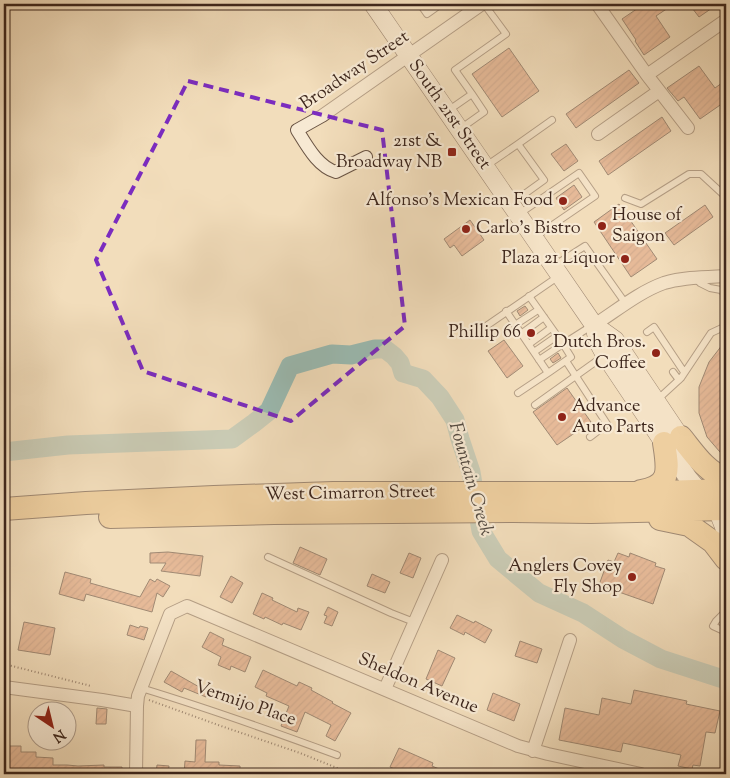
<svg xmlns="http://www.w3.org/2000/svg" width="730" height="778" font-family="'Sorts Mill Goudy',serif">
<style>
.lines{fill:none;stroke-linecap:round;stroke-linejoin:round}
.river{stroke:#9bbbb2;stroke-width:19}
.building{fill:url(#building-hatch);stroke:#3d261c}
.lane-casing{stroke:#6a5444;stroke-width:8}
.street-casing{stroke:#6a5444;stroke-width:14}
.secondary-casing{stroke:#3d261c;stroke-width:19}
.highway-casing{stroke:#3d261c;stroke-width:24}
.path{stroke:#3d261c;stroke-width:2;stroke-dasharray:1 2.5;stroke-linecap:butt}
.lane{stroke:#f7e9d3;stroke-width:6}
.street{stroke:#f7e9d3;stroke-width:12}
.secondary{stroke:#f7e9d3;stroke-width:18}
.highway{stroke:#e9be7e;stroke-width:22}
.marked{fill:none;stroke:#7b2cbf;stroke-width:4;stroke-dasharray:10 6;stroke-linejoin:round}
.poi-dot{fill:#8f2418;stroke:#f7e9d3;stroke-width:2}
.labels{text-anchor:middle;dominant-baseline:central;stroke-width:4.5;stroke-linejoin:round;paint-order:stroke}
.street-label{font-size:18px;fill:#3d261c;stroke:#f7e9d3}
.poi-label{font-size:18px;fill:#3d261c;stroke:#f7e9d3;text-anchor:end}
.water-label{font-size:19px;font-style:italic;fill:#544b42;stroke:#f7e9d3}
</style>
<defs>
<pattern id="building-hatch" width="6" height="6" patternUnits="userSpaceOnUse" patternTransform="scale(1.25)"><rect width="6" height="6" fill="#d8906e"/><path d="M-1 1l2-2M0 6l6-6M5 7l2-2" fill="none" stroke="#b0755a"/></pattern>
</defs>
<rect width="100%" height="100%" fill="#f2ddbb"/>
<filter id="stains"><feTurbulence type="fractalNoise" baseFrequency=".004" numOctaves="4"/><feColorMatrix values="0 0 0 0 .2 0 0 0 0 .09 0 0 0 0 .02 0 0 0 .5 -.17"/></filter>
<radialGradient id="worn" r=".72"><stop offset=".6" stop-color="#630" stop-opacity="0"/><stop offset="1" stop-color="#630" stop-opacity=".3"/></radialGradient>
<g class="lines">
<path class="river" d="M4 452 68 445 232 439 254 423 269 411 290 366 332 354 351 355 375 349H385L394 356 400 363 403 373 423 379 440 397 455 420 460 439 471 472 481 531 498 559 539 593 583 613 623 639 661 659 726 680"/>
</g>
<path class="building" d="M644 4H674L656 16 670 37 644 55 635 41 636 40 622 19Z
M689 4H718L699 17Z
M509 48 539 91 502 117 472 74Z
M699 66 715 88 726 80V101L700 119 684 97 678 101 667 88Z
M629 70 639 83 576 128 566 114Z
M662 117 671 131 608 175 599 161Z
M566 144 578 161 564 171 551 154Z
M574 185 582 197 564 210 556 198Z
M619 204 657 259 631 277 594 222Z
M705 205 713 217 674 245 665 233Z
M470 220 484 240 462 256 454 245 450 248 444 239Z
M525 306 528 310 520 316 517 311Z
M504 340 523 366 507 378 488 351Z
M726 340V459L707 437 699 413V387L709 362Z
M558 353 561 358 553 363 550 359Z
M567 388 591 422 557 445 533 412Z
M300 547 327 559 320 575 293 563Z
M168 552 203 556 200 576 161 571 166 563H150V553Z
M409 553 421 558 413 578 400 573Z
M618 553 629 557 630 553 656 563 655 566 665 569 653 604 599 585 608 560 614 562Z
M65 572 91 579 90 583 140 597 150 579 155 582 157 579 170 586 163 597 157 593 152 612 86 594 84 601 59 594Z
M372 574 390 582 385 593 367 586Z
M231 576 243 583 232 603 220 597Z
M262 593 273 598 272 600 297 612 298 608 309 612 301 630 283 623 282 625 265 617 264 619 253 614Z
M328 607 338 612 332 626 324 623 327 616 324 615Z
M457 615 474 623 475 621 492 630 485 643 465 632 464 635 450 628Z
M24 622 55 628 50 655 18 650Z
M130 625 139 628 140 626 148 628 144 640 127 635Z
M210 632 224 639 222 645 251 657 245 672 231 666 230 670 218 665 221 657 202 647Z
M520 641 542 649 537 663 515 656Z
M438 650 455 658 442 686 426 679Z
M263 670 297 686 299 682 312 688 311 690 333 702 332 703 351 713 335 741 326 736 331 725 305 712 297 732 281 726 289 706 266 696 267 693 255 687Z
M171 671 208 692 206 697 184 688 182 692 164 682Z
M634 690 687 701 686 704 720 711 715 733 706 732 700 766 693 765 692 769 678 766 681 755 623 743 621 752 559 740 565 708 599 715 602 698 631 704Z
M493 693 520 704 514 721 487 710Z
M97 708 107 709 106 724H96Z
M196 740H206L205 762H219V765L240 766V774H184L185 761 195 762Z
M4 746H21V752H36V757L53 758V765H67L78 766 104 765V767H122V774H8V754H4Z
M399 748 433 763 432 766 451 774H407L390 767Z
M157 765 169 766 168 774H156Z"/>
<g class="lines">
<g class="lane-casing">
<path id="lane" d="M420 4 427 14 441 4
M462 4 469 14
M449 110 472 94 455 70 506 34 484 4
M460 129 484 112 472 94
M486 166 518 144
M625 198 641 204 689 174H701L726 197
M512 203 544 180 518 144 552 120
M519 214 579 173 595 196 535 237
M555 265 585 246 626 304
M696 279 700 283 710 288 721 290 726 296
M529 296 563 344 539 360
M506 311 548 373 571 357 563 344 593 325
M515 325 538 310
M647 332 654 327 684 372
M476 333 559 276
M521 334 544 317
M529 344 551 328
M534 352 557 336
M566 361 607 424 590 437
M673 372 679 380
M518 393 548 373
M657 400 681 378 711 333 726 326
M535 405 605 355
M268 557 391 613 414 622
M726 611 716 621 713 626 726 632
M141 688C207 708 272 731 337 755"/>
</g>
<g class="street-casing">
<path id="street" d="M597 4 647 75 726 20
M647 75 688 128
M598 134 659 91
M366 157 336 172C318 167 307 146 297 130L322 116 482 4
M594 325C616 311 639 292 664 283 684 277 706 277 726 276
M4 687 102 700 137 706
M385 689 442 560
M533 751 570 640
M136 774 137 706 138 696 170 614 187 606 518 746 548 754 641 774"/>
</g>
<g class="secondary-casing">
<path id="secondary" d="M373 4 594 325 615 340 687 447
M594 325 598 342 605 355 664 443 688 478 705 498
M714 498 717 509 726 532"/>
</g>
<g class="highway-casing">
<path id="highway" d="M681 437C694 453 706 472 726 479
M641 491C672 486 668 469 664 443
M4 509 86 503 214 497 333 493H631L726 490
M110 517 274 513 513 511 591 512 726 509
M660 519 689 525 713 542 726 559"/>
</g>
<path class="path" d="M723 576 725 579 726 583
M4 664 91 686
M149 700 221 726 300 753 352 774"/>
<use href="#lane" class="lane"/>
<use href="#street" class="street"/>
<use href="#secondary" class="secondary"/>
<use href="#highway" class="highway"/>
</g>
<path d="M0 0H730V778H0ZM188 81 382 130 405 326 291 421 143 371 96 260Z" fill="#f2ddbb" fill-opacity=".55" fill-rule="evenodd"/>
<path class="marked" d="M188 81 382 130 405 326 291 421 143 371 96 260Z"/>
<g class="poi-dot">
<rect x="447" y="147" width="10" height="10" rx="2.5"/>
<circle cx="563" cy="201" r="5"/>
<circle cx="602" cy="226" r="5"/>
<circle cx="466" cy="229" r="5"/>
<circle cx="625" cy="259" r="5"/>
<circle cx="531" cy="333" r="5"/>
<circle cx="656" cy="353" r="5"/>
<circle cx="562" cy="417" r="5"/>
<circle cx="632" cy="577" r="5"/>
</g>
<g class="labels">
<g class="street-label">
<text transform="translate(355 71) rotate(-34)">Broadway Street</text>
<text transform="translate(449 115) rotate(55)">South 21st Street</text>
<text transform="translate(350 494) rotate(-1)">West Cimarron Street</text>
<text transform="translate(418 684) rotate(23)">Sheldon Avenue</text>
<text transform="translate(245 704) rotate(19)">Vermijo Place</text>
</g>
<g class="poi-label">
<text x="442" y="142">21st &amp;<tspan x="442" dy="21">Broadway NB</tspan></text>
<text x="553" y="201">Alfonso's Mexican Food</text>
<text x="612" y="216" text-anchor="start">House of<tspan x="612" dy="21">Saigon</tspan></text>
<text x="476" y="229" text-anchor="start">Carlo's Bistro</text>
<text x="615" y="259">Plaza 21 Liquor</text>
<text x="521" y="333">Phillip 66</text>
<text x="646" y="343">Dutch Bros.<tspan x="646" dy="21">Coffee</tspan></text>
<text x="572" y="407" text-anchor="start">Advance<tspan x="572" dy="21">Auto Parts</tspan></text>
<text x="622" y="567">Anglers Covey<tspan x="622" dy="21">Fly Shop</tspan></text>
</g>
<g class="water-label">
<text transform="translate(470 479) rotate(74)">Fountain Creek</text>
</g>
</g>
<rect width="730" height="778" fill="none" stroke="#f2ddbb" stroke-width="20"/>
<rect x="5" y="5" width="720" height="768" fill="none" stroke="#3d261c" stroke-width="2.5"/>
<rect x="10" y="10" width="710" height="758" fill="none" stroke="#3d261c"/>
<g transform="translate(52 726) rotate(145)"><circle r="24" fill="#f7e9d3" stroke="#ad9b8a"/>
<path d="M0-4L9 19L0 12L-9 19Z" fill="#8f2418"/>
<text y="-8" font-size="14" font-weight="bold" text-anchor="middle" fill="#3d261c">N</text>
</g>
<rect width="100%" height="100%" filter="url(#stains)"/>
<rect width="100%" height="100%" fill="url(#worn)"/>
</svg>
